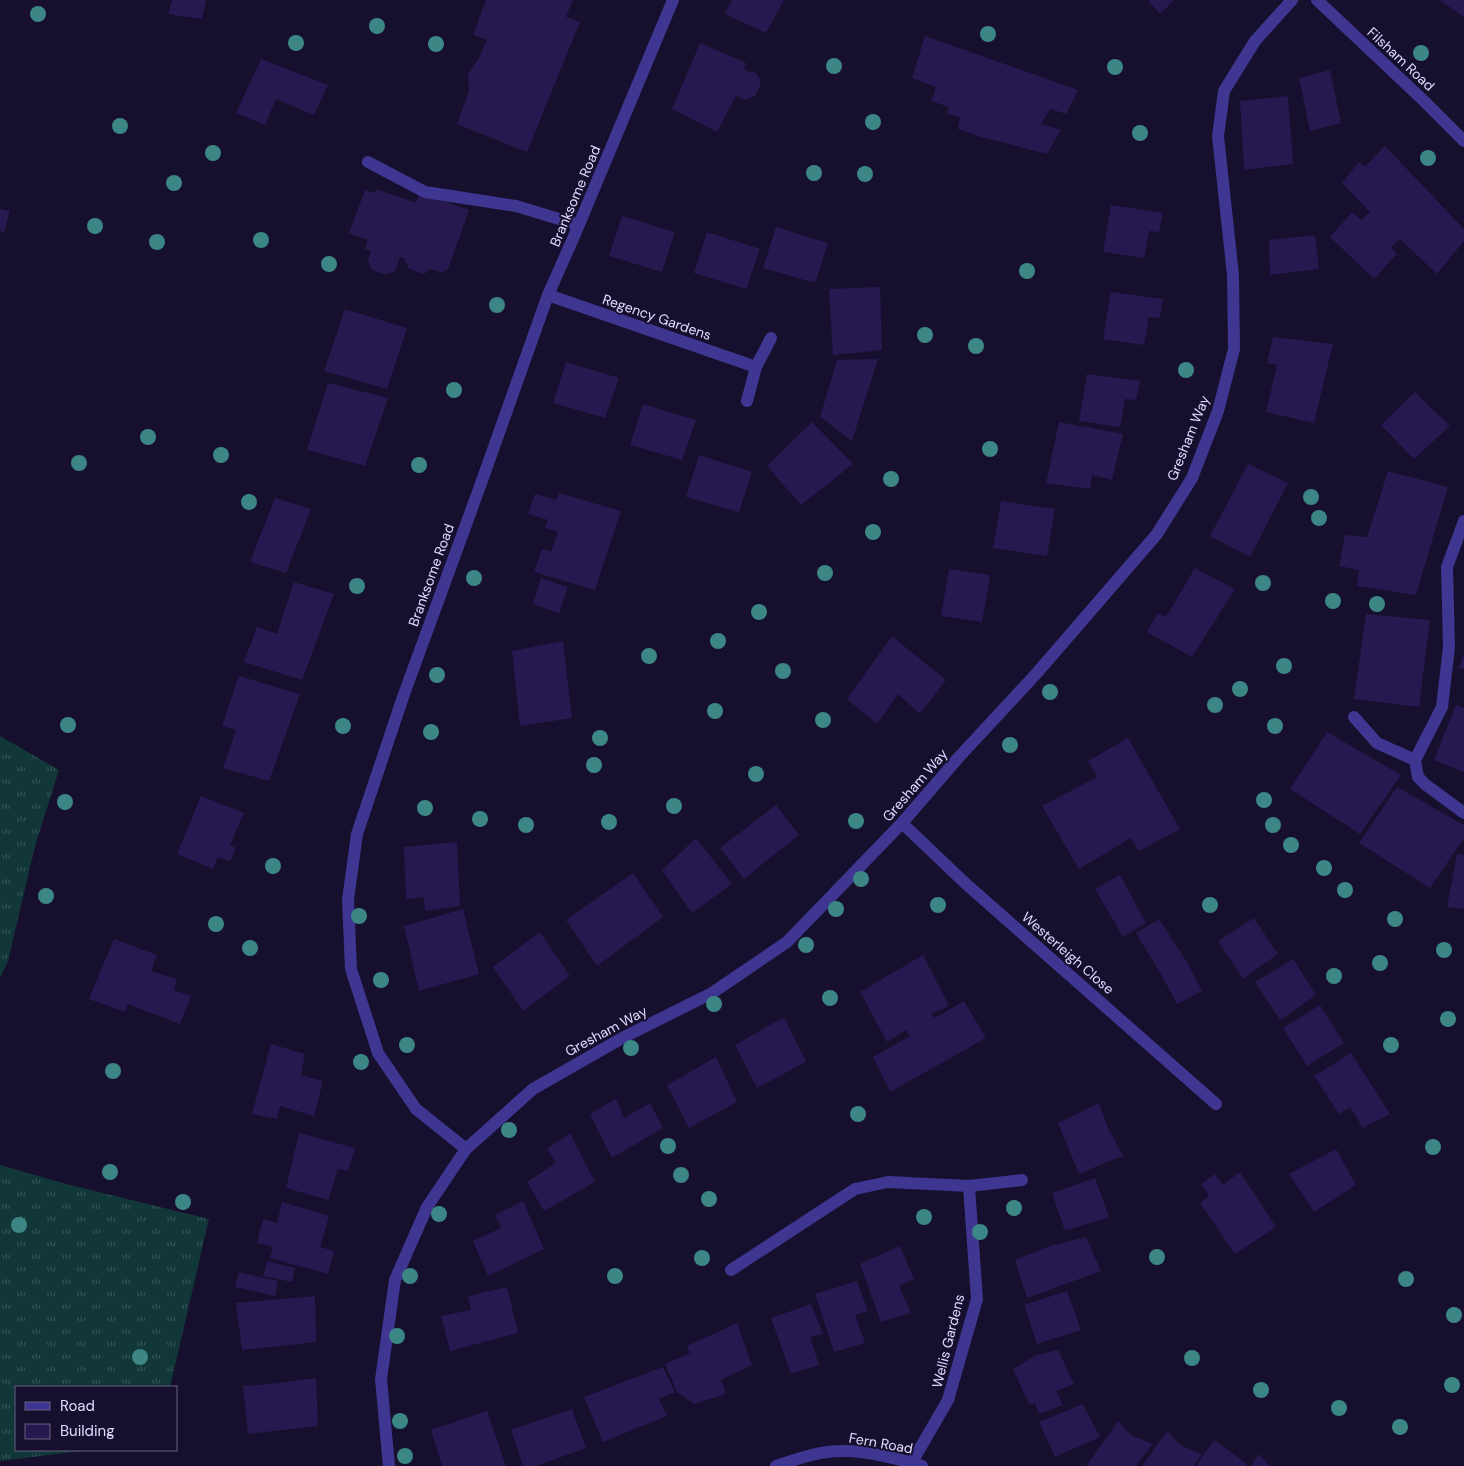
<svg xmlns="http://www.w3.org/2000/svg" width="1464" height="1466" font-family="'DM Sans',sans-serif">
<style>
.grass{fill:url(#grass-tufts)}
.building{fill:#271950}
.lines{fill:none;stroke-linecap:round;stroke-linejoin:round}
.minor{stroke:#3e3690;stroke-width:12}
.tree{fill:#3c8785}
.labels{text-anchor:middle;dominant-baseline:central;stroke-width:4;stroke-linejoin:round;paint-order:stroke}
.street-label{font-size:14px;fill:#e1dbff;stroke:#160f2d}
</style>
<defs>
<pattern id="grass-tufts" width="24" height="20" patternUnits="userSpaceOnUse" patternTransform="scale(1.25)"><rect width="24" height="20" fill="#113738"/><path d="M3 7l-1-3M5 7V3M7 7l1-3M15 17l-1-3M17 17v-4M19 17l1-3" fill="none" stroke="#335356"/></pattern>
</defs>
<rect width="100%" height="100%" fill="#160f2d"/>
<path class="grass" d="M0 736 59 770 35 846 8 961 0 978Z
M0 1165 70 1185 209 1219 170 1387H16V1450H89L0 1461Z"/>
<path class="building" d="M172 0H206L202 19 168 14Z
M486 0H573L566 17 580 22 527 152 457 124 469 91 468 74 479 58 487 40 473 35Z
M732 0H784L766 33 725 14Z
M1148 0H1174L1160 14Z
M1439 0H1464V17Z
M925 36 1078 90 1066 114 1050 109 1041 124 1061 130 1047 154 981 137 958 129 960 118 947 113 949 107 931 101 936 87 912 78Z
M700 43 746 63 744 69 749 72H755L759 77 761 84 755 96 750 98 744 100 736 96 717 132 672 109Z
M261 59 328 85 314 115 276 99 265 125 236 113Z
M1330 70 1341 123 1310 131 1299 78Z
M1288 96 1293 164 1244 170 1240 101Z
M1385 146 1464 229V241L1437 274 1400 239 1391 247 1397 254 1374 279 1330 237 1352 212 1361 220 1370 212 1342 183 1359 162 1365 167Z
M376 189 416 203 420 193 469 210 448 269 442 273 431 269 424 274 409 269 404 258 400 257 395 271 386 275 371 269 368 260 371 251 365 249 368 240 349 233 365 190 375 193Z
M1111 205 1163 213 1159 232 1149 231 1144 258 1103 252Z
M0 209 10 211 4 232 0 231Z
M622 216 675 232 662 272 609 256Z
M776 227 828 243 815 283 763 268Z
M707 232 760 249 746 289 694 273Z
M1315 235 1319 269 1270 275 1269 240Z
M880 287 882 350 833 355 829 289Z
M1111 292 1163 299 1160 318 1149 317 1144 345 1103 339Z
M345 309 407 328 387 389 324 371Z
M1273 337 1333 344 1314 423 1266 412 1277 365 1267 363Z
M878 359 852 441 820 417 837 360Z
M566 362 619 378 605 418 553 403Z
M1087 374 1140 381 1136 400 1125 399 1120 427 1079 421Z
M328 383 388 398 365 466 307 450Z
M1415 392 1450 426 1414 459 1381 425Z
M643 404 696 420 682 460 630 445Z
M812 422 853 464 801 505 767 466Z
M1059 422 1123 434 1112 480 1092 475 1090 489 1046 483Z
M699 455 752 472 739 512 686 497Z
M1248 464 1288 483 1250 557 1210 536Z
M1388 471 1448 487 1416 595 1357 586 1359 570 1339 566 1345 535 1367 537Z
M559 493 621 511 595 590 534 572 542 549 551 552 558 532 545 528 548 520 528 514 535 494 556 500Z
M275 498 311 509 286 573 250 562Z
M1001 501 1055 509 1047 556 993 548Z
M1195 568 1235 589 1192 657 1147 632 1158 613 1166 617Z
M949 569 990 575 982 622 941 616Z
M541 578 568 587 559 613 533 604Z
M294 582 334 594 302 680 244 662 257 627 277 634Z
M1366 614 1430 620 1419 707 1354 699Z
M892 636 946 680 920 714 898 694 877 724 847 699Z
M563 641 572 718 520 726 512 651Z
M1464 653V669L1459 668Z
M239 676 300 694 269 781 223 768 236 730 222 726Z
M1456 705 1464 708V772L1434 760Z
M1327 732 1401 775 1360 834 1290 789Z
M1128 738 1180 829 1139 851 1131 838 1079 869 1042 806 1097 777 1088 761Z
M1397 787 1464 825V838L1430 888 1359 843Z
M201 796 244 813 230 845 236 848 230 861 218 857 213 869 177 854Z
M776 805 799 835 744 879 720 848Z
M696 838 732 884 692 913 662 870Z
M457 842 460 906 425 911 424 897 406 899 404 847Z
M1457 854 1464 855V909L1447 907Z
M633 873 663 917 597 966 566 920Z
M1120 875 1146 923 1123 937 1095 889Z
M463 909 479 974 419 991 404 926Z
M1254 918 1278 954 1243 979 1218 941Z
M1159 919 1187 962 1202 991 1177 1004 1162 976 1136 933Z
M540 932 570 976 523 1011 493 967Z
M114 939 157 955 151 971 177 979 174 990 191 996 180 1024 128 1004 125 1012 89 999Z
M923 955 949 1006 931 1014 935 1018 964 1001 986 1038 890 1092 873 1057 910 1036 906 1030 887 1042 860 992Z
M1293 959 1316 995 1280 1020 1255 982Z
M1320 1005 1344 1043 1307 1066 1283 1028Z
M784 1017 806 1062 757 1088 735 1045Z
M271 1044 305 1054 301 1075 323 1081 314 1116 280 1106 277 1119 252 1114Z
M1351 1053 1390 1114 1363 1128 1350 1107 1339 1114 1314 1076Z
M716 1057 737 1102 689 1128 667 1085Z
M616 1099 624 1118 650 1103 663 1128 612 1158 590 1114Z
M1099 1103 1107 1126 1123 1156 1102 1164 1079 1174 1058 1123Z
M299 1133 355 1148 348 1171 338 1169 328 1200 286 1188Z
M570 1133 595 1182 544 1211 527 1182 556 1163 547 1149Z
M1336 1149 1356 1185 1314 1212 1289 1174Z
M1240 1172 1276 1227 1235 1254 1200 1203 1209 1196 1201 1184 1215 1174 1223 1185Z
M1095 1178 1109 1217 1065 1231 1052 1193Z
M523 1201 544 1249 488 1276 473 1241 501 1228 495 1215Z
M282 1202 329 1216 320 1247 334 1251 328 1274 270 1258 273 1247 257 1243 263 1219 277 1223Z
M1086 1237 1101 1271 1027 1298 1015 1260 1050 1246Z
M900 1246 914 1279 899 1286 911 1313 881 1322 860 1264Z
M267 1261 295 1268 292 1282 263 1276Z
M239 1272 278 1281 275 1296 235 1287Z
M857 1281 868 1311 855 1315 865 1343 834 1352 815 1294Z
M507 1287 518 1333 450 1351 441 1316 471 1310 468 1296Z
M1067 1291 1081 1330 1037 1344 1024 1305Z
M315 1296 316 1342 242 1350 236 1303Z
M811 1304 823 1334 810 1337 819 1365 791 1374 771 1318Z
M737 1323 752 1365 721 1380 726 1394 694 1404 677 1392 665 1364 690 1353 687 1346Z
M1058 1350 1074 1384 1056 1391 1063 1405 1039 1414 1035 1403 1029 1404 1013 1369 1036 1355Z
M663 1367 675 1392 659 1399 667 1416 603 1442 584 1397Z
M316 1378 318 1426 248 1434 243 1386 271 1384Z
M1083 1404 1100 1437 1055 1457 1039 1422Z
M572 1409 586 1448 536 1466H523L511 1430Z
M487 1411 506 1466H442L431 1430Z
M1118 1421 1131 1435 1153 1444 1136 1466H1088L1087 1465Z
M1167 1431 1180 1445 1202 1455 1193 1466H1142Z
M1214 1440 1247 1464 1246 1466H1196Z
M1259 1454 1270 1466H1251Z"/>
<g class="lines">
<path class="minor" d="M1317 0 1424 101 1464 141
M368 162 425 192 516 206 579 225
M548 295 756 367
M747 401 756 367 771 338
M1354 717 1377 743 1415 760 1418 777 1426 785 1464 813
M1415 760 1442 707 1449 647 1447 567 1464 521
M902 823 965 883 1216 1104
M466 1149 416 1109 378 1053 351 969 348 900 357 834 403 697 479 489 548 295 575 234 673 0
M969 1186 1022 1180
M731 1270 855 1189 888 1182 969 1186 977 1299 948 1400 912 1462
M389 1466 381 1379 395 1280 427 1207 466 1149 533 1089 624 1037 712 993 787 942 902 823 959 757 1036 674 1157 534 1192 478 1218 411 1234 349 1233 275 1218 136 1224 91 1255 41 1292 0
M776 1466C797 1459 819 1451 841 1451 864 1450 900 1459 922 1466"/>
</g>
<g class="tree">
<circle cx="38" cy="14" r="8"/>
<circle cx="377" cy="26" r="8"/>
<circle cx="988" cy="34" r="8"/>
<circle cx="296" cy="43" r="8"/>
<circle cx="436" cy="44" r="8"/>
<circle cx="1421" cy="53" r="8"/>
<circle cx="834" cy="66" r="8"/>
<circle cx="1115" cy="67" r="8"/>
<circle cx="873" cy="122" r="8"/>
<circle cx="120" cy="126" r="8"/>
<circle cx="1140" cy="133" r="8"/>
<circle cx="213" cy="153" r="8"/>
<circle cx="1428" cy="158" r="8"/>
<circle cx="814" cy="173" r="8"/>
<circle cx="865" cy="174" r="8"/>
<circle cx="174" cy="183" r="8"/>
<circle cx="95" cy="226" r="8"/>
<circle cx="261" cy="240" r="8"/>
<circle cx="157" cy="242" r="8"/>
<circle cx="329" cy="264" r="8"/>
<circle cx="1027" cy="271" r="8"/>
<circle cx="497" cy="305" r="8"/>
<circle cx="925" cy="335" r="8"/>
<circle cx="976" cy="346" r="8"/>
<circle cx="1186" cy="370" r="8"/>
<circle cx="454" cy="390" r="8"/>
<circle cx="148" cy="437" r="8"/>
<circle cx="990" cy="449" r="8"/>
<circle cx="221" cy="455" r="8"/>
<circle cx="79" cy="463" r="8"/>
<circle cx="419" cy="465" r="8"/>
<circle cx="891" cy="479" r="8"/>
<circle cx="1311" cy="497" r="8"/>
<circle cx="249" cy="502" r="8"/>
<circle cx="1319" cy="518" r="8"/>
<circle cx="873" cy="532" r="8"/>
<circle cx="825" cy="573" r="8"/>
<circle cx="474" cy="578" r="8"/>
<circle cx="1263" cy="583" r="8"/>
<circle cx="357" cy="586" r="8"/>
<circle cx="1333" cy="601" r="8"/>
<circle cx="1377" cy="604" r="8"/>
<circle cx="759" cy="612" r="8"/>
<circle cx="718" cy="641" r="8"/>
<circle cx="649" cy="656" r="8"/>
<circle cx="1284" cy="666" r="8"/>
<circle cx="783" cy="671" r="8"/>
<circle cx="437" cy="675" r="8"/>
<circle cx="1240" cy="689" r="8"/>
<circle cx="1050" cy="692" r="8"/>
<circle cx="1215" cy="705" r="8"/>
<circle cx="715" cy="711" r="8"/>
<circle cx="823" cy="720" r="8"/>
<circle cx="68" cy="725" r="8"/>
<circle cx="343" cy="726" r="8"/>
<circle cx="1275" cy="726" r="8"/>
<circle cx="431" cy="732" r="8"/>
<circle cx="600" cy="738" r="8"/>
<circle cx="1010" cy="745" r="8"/>
<circle cx="594" cy="765" r="8"/>
<circle cx="756" cy="774" r="8"/>
<circle cx="1264" cy="800" r="8"/>
<circle cx="65" cy="802" r="8"/>
<circle cx="674" cy="806" r="8"/>
<circle cx="425" cy="808" r="8"/>
<circle cx="480" cy="819" r="8"/>
<circle cx="856" cy="821" r="8"/>
<circle cx="609" cy="822" r="8"/>
<circle cx="526" cy="825" r="8"/>
<circle cx="1273" cy="825" r="8"/>
<circle cx="1291" cy="845" r="8"/>
<circle cx="273" cy="866" r="8"/>
<circle cx="1324" cy="868" r="8"/>
<circle cx="861" cy="879" r="8"/>
<circle cx="1345" cy="890" r="8"/>
<circle cx="46" cy="896" r="8"/>
<circle cx="938" cy="905" r="8"/>
<circle cx="1210" cy="905" r="8"/>
<circle cx="836" cy="909" r="8"/>
<circle cx="359" cy="916" r="8"/>
<circle cx="1395" cy="919" r="8"/>
<circle cx="216" cy="924" r="8"/>
<circle cx="806" cy="945" r="8"/>
<circle cx="250" cy="948" r="8"/>
<circle cx="1444" cy="950" r="8"/>
<circle cx="1380" cy="963" r="8"/>
<circle cx="1334" cy="976" r="8"/>
<circle cx="381" cy="980" r="8"/>
<circle cx="830" cy="998" r="8"/>
<circle cx="714" cy="1004" r="8"/>
<circle cx="1448" cy="1019" r="8"/>
<circle cx="407" cy="1045" r="8"/>
<circle cx="1391" cy="1045" r="8"/>
<circle cx="631" cy="1048" r="8"/>
<circle cx="361" cy="1062" r="8"/>
<circle cx="113" cy="1071" r="8"/>
<circle cx="858" cy="1114" r="8"/>
<circle cx="509" cy="1130" r="8"/>
<circle cx="668" cy="1146" r="8"/>
<circle cx="1433" cy="1147" r="8"/>
<circle cx="110" cy="1172" r="8"/>
<circle cx="681" cy="1175" r="8"/>
<circle cx="709" cy="1199" r="8"/>
<circle cx="183" cy="1202" r="8"/>
<circle cx="1014" cy="1208" r="8"/>
<circle cx="439" cy="1214" r="8"/>
<circle cx="924" cy="1217" r="8"/>
<circle cx="19" cy="1225" r="8"/>
<circle cx="980" cy="1232" r="8"/>
<circle cx="1157" cy="1257" r="8"/>
<circle cx="702" cy="1258" r="8"/>
<circle cx="410" cy="1276" r="8"/>
<circle cx="615" cy="1276" r="8"/>
<circle cx="1406" cy="1279" r="8"/>
<circle cx="1454" cy="1315" r="8"/>
<circle cx="397" cy="1336" r="8"/>
<circle cx="140" cy="1357" r="8"/>
<circle cx="1192" cy="1358" r="8"/>
<circle cx="1452" cy="1385" r="8"/>
<circle cx="1261" cy="1390" r="8"/>
<circle cx="1339" cy="1408" r="8"/>
<circle cx="400" cy="1421" r="8"/>
<circle cx="1400" cy="1427" r="8"/>
<circle cx="405" cy="1456" r="8"/>
</g>
<g class="labels">
<g class="street-label">
<text transform="translate(1401 59) rotate(43)">Filsham Road</text>
<text transform="translate(575 196) rotate(-67)">Branksome Road</text>
<text transform="translate(657 317) rotate(19)">Regency Gardens</text>
<text transform="translate(1188 438) rotate(-68)">Gresham Way</text>
<text transform="translate(431 575) rotate(-70)">Branksome Road</text>
<text transform="translate(915 785) rotate(-49)">Gresham Way</text>
<text transform="translate(1068 953) rotate(41)">Westerleigh Close</text>
<text transform="translate(606 1031) rotate(-28)">Gresham Way</text>
<text transform="translate(948 1341) rotate(-76)">Wellis Gardens</text>
<text transform="translate(881 1443) rotate(10)">Fern Road</text>
</g>
</g>
<rect x="15" y="1386" width="162" height="65" fill="#160f2d" stroke="#676181"/>
<rect x="25" y="1402" width="25" height="8" fill="#3e3690" stroke="#676181"/>
<text x="60" y="1411" font-size="15" fill="#e1dbff">Road</text>
<rect x="25" y="1424" width="25" height="15" fill="#271950" stroke="#676181"/>
<text x="60" y="1436" font-size="15" fill="#e1dbff">Building</text>
</svg>
